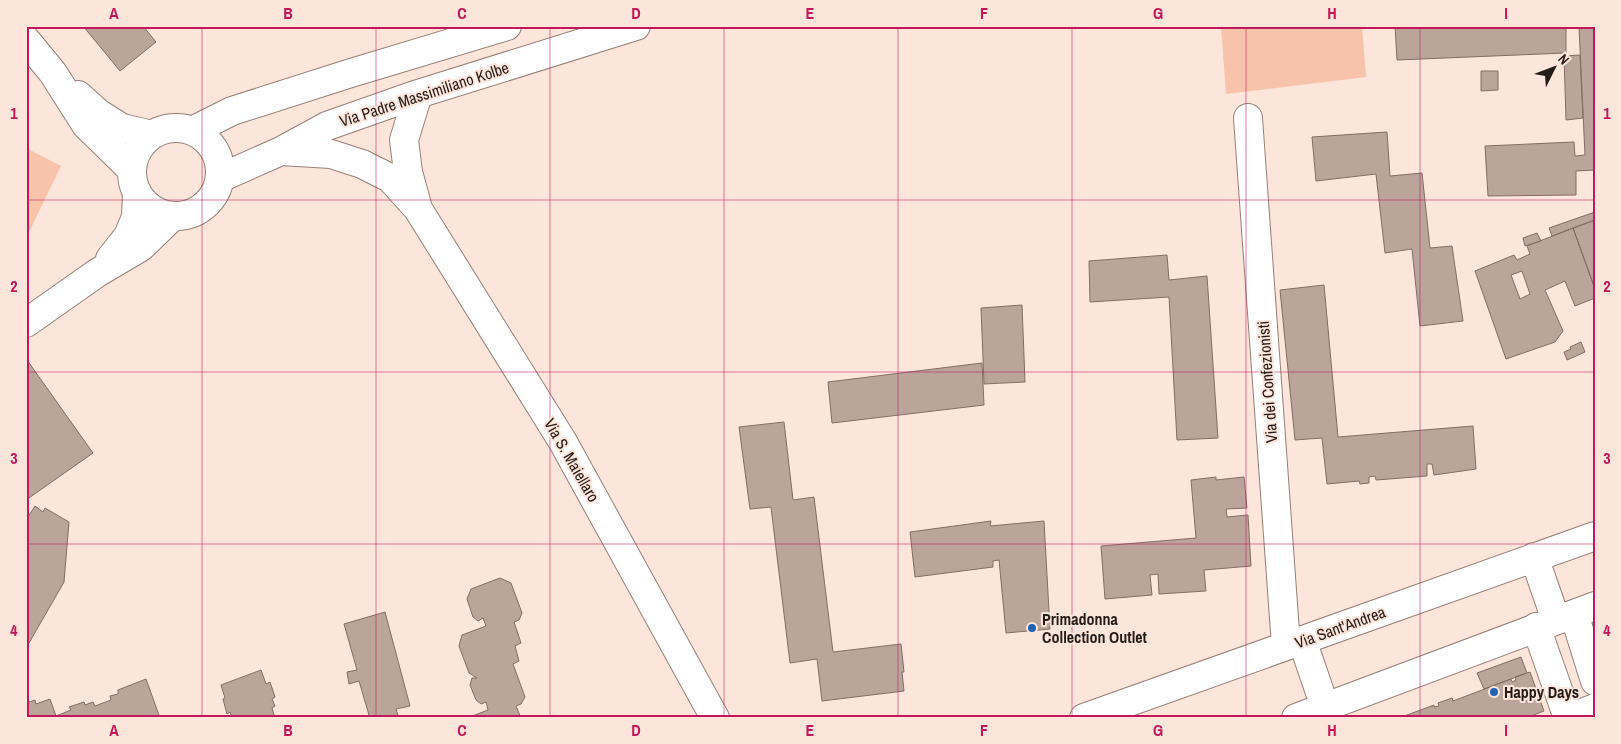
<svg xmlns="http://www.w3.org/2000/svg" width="1621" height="744" font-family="'Archivo Narrow',sans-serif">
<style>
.green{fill:#f7c3aa}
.building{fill:#bba59b;stroke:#826e64;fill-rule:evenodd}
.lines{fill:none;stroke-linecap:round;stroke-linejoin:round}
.minor-casing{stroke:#958077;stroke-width:30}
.minor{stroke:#fff;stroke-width:28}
.grid{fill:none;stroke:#c2185b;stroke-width:1;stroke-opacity:0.55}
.poi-dot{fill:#2162b3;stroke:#fce5db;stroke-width:2}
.labels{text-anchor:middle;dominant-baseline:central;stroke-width:4;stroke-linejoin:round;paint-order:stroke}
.street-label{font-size:16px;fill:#241c19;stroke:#fce5db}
.poi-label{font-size:16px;font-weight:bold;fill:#241c19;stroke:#fce5db;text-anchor:start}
.neatline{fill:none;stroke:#c2185b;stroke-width:2}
.grid-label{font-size:16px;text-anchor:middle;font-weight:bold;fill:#c2185b}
</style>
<rect width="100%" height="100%" fill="#fce5db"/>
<path class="green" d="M1221 26H1362L1366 77 1226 94Z
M26 148 61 166 29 232 26 230Z"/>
<path class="building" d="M83 26H143L156 42 120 71Z
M1395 26H1595V170L1576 171V195L1488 196 1485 146 1574 142 1575 156 1585 155 1579 27 1566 28V53L1397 60Z
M1580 55 1583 118 1566 120 1564 56Z
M1481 71H1498V90L1481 91Z
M1387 132 1390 176 1422 173 1430 248 1452 246 1463 321 1420 326 1412 249 1385 253 1376 174 1316 181 1312 137Z
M1595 212V220L1552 236 1549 228Z
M1595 220V289L1573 228Z
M1573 228 1595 289V298L1575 306 1565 281 1545 290 1563 331 1555 342 1506 359 1475 271 1514 255 1517 260 1530 254 1527 246ZM1522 271 1530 294 1520 299 1511 275Z
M1537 233 1541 241 1525 246 1523 238Z
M1167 255 1169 280 1207 276 1218 438 1177 440 1169 297 1090 302 1089 261Z
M1324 285 1338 437 1473 426 1476 469 1434 475 1432 464H1427V476L1376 480 1375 476 1369 477V483L1360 484 1359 481 1327 484 1322 438 1295 440 1280 290Z
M1022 305 1025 382 984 384 981 308Z
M1581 342 1585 352 1567 360 1564 352 1571 349 1570 347Z
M27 360 93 453 26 500V361Z
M982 363 984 405 832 423 828 382Z
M784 422 793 500 814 497 833 652 901 644 904 672H902L904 691 822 701 817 659 790 663 771 507 750 509 739 427Z
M1216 477V480L1244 477 1247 508 1226 509 1227 517 1248 515 1251 566 1204 570 1206 591 1159 594 1158 574 1150 575 1152 595 1105 599 1101 546 1196 538 1191 480Z
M35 506 43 512 45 508 69 522 64 582 29 643 26 642V520Z
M991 521 990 526 1044 521 1050 629 1006 633 999 560 993 561V567L915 577 910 532Z
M500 578 511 583 522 613 519 620 514 622 521 643 515 646 519 661 513 664 525 697 521 704 516 706 521 718H467L488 710 486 702 481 704 476 700 470 685 472 678H477L469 673 459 646 462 635 486 626 483 618 478 621 473 617 467 599 471 589Z
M385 612 410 706 396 709 399 718H360L369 715 359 681 349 684 347 672 357 670 344 624Z
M1521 657 1527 673 1484 689 1477 673Z
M261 670 266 684 270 682 275 697 272 699 275 706 272 708 275 718H232L230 712 227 714 223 699 225 698 221 685Z
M1530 672 1544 711 1526 718H1399L1434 705V707L1439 706 1438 703 1452 698 1453 701 1511 679 1512 682 1516 680 1515 677Z
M146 679 160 718H26V703L35 700 36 704 50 699 56 716 71 710 69 707 84 702 85 705 93 702 95 706 111 700 110 696 118 694V690Z"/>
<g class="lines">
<g class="minor-casing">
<path id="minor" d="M26 40 53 73 86 125 132 170
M78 95 98 113 122 128 152 135
M1248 118 1286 646
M132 172a44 44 0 1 1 88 0a44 44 0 1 1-88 0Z
M192 131 232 111 351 73 507 26
M281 151 331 154 362 164 390 178 418 209 563 442 715 718
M220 178 281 151 327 126 418 94 636 26
M417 205 408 172 404 140 418 94
M110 259 128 236 136 217 137 192
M26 323 97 273 141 247 173 216
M1534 557 1556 620
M1574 614 1595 681
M1536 627 1568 718
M1302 640 1325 707
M1084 718 1595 536
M1296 718 1595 606
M1570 718 1595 708"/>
</g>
<use href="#minor" class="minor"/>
</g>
<path class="grid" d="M202 26V718M376 26V718M550 26V718M724 26V718M898 26V718M1072 26V718M1246 26V718M1420 26V718M26 200H1595M26 372H1595M26 544H1595"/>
<g class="poi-dot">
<circle cx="1032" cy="628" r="5"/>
<circle cx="1494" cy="692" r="5"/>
</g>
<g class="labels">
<g class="street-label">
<text transform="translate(424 94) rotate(-18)">Via Padre Massimiliano Kolbe</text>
<text transform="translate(1267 382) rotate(-94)">Via dei Confezionisti</text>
<text transform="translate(572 460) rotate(60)">Via S. Maiellaro</text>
<text transform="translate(1340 627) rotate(-20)">Via Sant'Andrea</text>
</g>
<g class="poi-label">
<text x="1042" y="619">Primadonna<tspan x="1042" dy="18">Collection Outlet</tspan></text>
<text x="1504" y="692">Happy Days</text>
</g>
</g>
<rect width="1621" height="744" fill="none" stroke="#fce5db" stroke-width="55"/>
<g transform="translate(1554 68) rotate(48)" stroke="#fce5db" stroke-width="4" paint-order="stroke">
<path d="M0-4L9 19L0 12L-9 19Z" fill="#241c19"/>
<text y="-8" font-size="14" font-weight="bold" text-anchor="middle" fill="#241c19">N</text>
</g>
<rect x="28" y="28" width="1566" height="688" class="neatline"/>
<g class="grid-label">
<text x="114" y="19">A</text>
<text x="288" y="19">B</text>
<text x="462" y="19">C</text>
<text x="636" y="19">D</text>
<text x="810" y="19">E</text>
<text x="984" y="19">F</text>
<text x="1158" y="19">G</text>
<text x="1332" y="19">H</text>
<text x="1506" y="19">I</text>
<text x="14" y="119">1</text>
<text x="1607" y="119">1</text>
<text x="14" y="292">2</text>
<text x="1607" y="292">2</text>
<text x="14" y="464">3</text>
<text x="1607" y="464">3</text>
<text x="14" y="636">4</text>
<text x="1607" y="636">4</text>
<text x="114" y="736">A</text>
<text x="288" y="736">B</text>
<text x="462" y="736">C</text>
<text x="636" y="736">D</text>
<text x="810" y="736">E</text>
<text x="984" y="736">F</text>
<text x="1158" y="736">G</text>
<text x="1332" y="736">H</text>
<text x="1506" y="736">I</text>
</g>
</svg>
